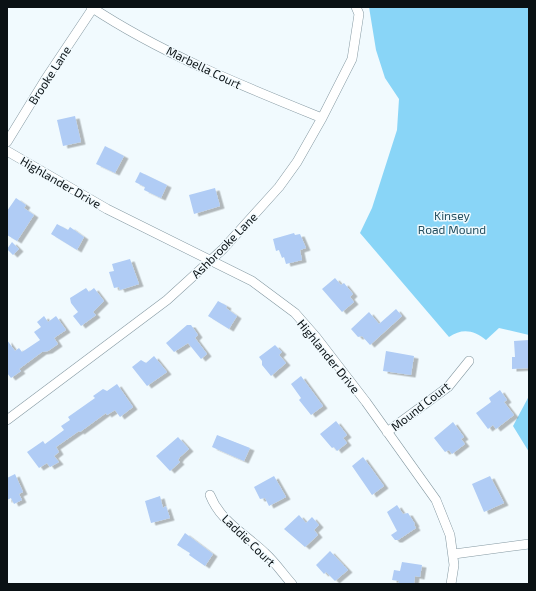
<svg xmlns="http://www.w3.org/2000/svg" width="536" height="591" font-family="'Exo 2',sans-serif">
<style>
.green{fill:#89d5f7}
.building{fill:#b0ccf5;filter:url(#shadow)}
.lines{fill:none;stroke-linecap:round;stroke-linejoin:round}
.street-casing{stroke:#8599a2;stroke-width:10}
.street{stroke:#fff;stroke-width:9}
.labels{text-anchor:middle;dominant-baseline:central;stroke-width:3;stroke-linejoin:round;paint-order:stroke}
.street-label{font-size:12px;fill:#0a1114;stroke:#f1fafe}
.park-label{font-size:12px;fill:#255061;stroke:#f1fafe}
</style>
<defs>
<filter id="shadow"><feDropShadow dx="4.5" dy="2.5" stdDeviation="0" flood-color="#0004"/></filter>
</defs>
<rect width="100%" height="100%" fill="#f1fafe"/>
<path class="green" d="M369 7H529V335L499 328 486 340C474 330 462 328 449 337L360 233 372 208 397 130 399 99 385 78 376 50Z
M529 396V452L513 426Z"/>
<path class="building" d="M75 116 81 142 63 146 57 120Z
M105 146 124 156 115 173 96 164Z
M140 172 167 185 161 198 144 190 145 187 135 182Z
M215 188 220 206 194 214 189 195Z
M16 198 26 205 24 208 34 215 17 241 7 235V211Z
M57 224 68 230 70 227 84 237 77 250 51 234Z
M294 233 295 235 300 234 306 248 300 250 302 260 286 264 284 257 282 258 279 250 276 251 273 239Z
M12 242 19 249 13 255 7 249Z
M130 259 139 284 120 290 119 287 114 288 109 272 114 271 112 264Z
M335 278 341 285 344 283 353 294 350 297 354 302 342 312 322 289Z
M86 288 89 292 94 288 104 301 93 312 96 315 81 326 73 316 78 312 71 303 70 298Z
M218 301 227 306 226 308 237 316 229 329 208 316Z
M396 309 402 316 370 345 362 336 358 337 351 329 369 312 379 324Z
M44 316 48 322 56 316 66 330 54 338 58 344 48 351 42 352 19 369 21 371 11 378 7 373V340L15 351 19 348 22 352 40 340 34 332 41 327 37 322Z
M187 325H191L198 335 195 338 207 354 201 359 188 343 174 352 166 343Z
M529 340V368L512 369V357H515L514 341Z
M275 345 282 352 279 355 286 363 271 376 262 365V361L259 357Z
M386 351 414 356 411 375 383 371Z
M154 356 167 372 147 386 132 367 141 360 146 363Z
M301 376 323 406 311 415 299 400 301 398 291 384Z
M117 384 133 407 120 417 115 410 107 415 106 413 80 432 79 431 56 447 59 452 54 456 59 462 50 467 47 463 39 468 27 452 43 441 45 444 64 430 61 426 70 420 68 417 95 398 93 396 103 389 107 391Z
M500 390 507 400 504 402 514 415 496 429 493 425 488 429 476 413 491 402 489 398Z
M336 421 347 435 343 438 347 443 337 451 334 447 332 448 320 434Z
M453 422 464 437 461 439 465 444 452 454 449 450 445 452 434 438Z
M217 435 250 448 244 461 212 447Z
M178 437 189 449 180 457 178 460 180 462 170 471 156 456Z
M363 457 384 486 372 495 352 466Z
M15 474 23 492 19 494 22 500 14 504 11 498 7 500V478Z
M274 476 286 497 269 506 265 498 260 499 254 487Z
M490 476 504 503 484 512 472 484Z
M160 496 163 508 166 506 170 518 151 523 145 501Z
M397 505 403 514 408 513 415 524 414 525 416 528 398 540H395L391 535 397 531 387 512Z
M299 515 306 523 312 517 319 525 314 530 318 535 305 547 284 529Z
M185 533 213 554 205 566 189 555 190 553 177 545Z
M330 551 348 570 335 581 326 572 324 574 316 565Z
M402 562 422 565 420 577 415 576 414 584H398L399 581 392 580 394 570 400 571Z"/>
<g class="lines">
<g class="street-casing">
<path id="street" d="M91 7C162 54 243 86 322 118
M7 142 45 80 93 8
M7 151 107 209 252 281 295 313 316 337 366 402 436 500 450 535 454 565 451 584
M7 420 167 300 223 249 279 187 297 162 322 118 352 59 359 14 356 7
M387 432 448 387 469 361
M210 495C220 521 245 534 265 553 275 562 283 574 292 584
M454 554 529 544"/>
</g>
<use href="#street" class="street"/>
</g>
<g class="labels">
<g class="street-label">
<text transform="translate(204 67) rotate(26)">Marbella Court</text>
<text transform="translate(49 75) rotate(-57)">Brooke Lane</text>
<text transform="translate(61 182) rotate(30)">Highlander Drive</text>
<text transform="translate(224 245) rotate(-45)">Ashbrooke Lane</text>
<text transform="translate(329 356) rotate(51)">Highlander Drive</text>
<text transform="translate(420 406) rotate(-38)">Mound Court</text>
<text transform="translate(249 540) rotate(44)">Laddie Court</text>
</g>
<g class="park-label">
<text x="452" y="215">Kinsey<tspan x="452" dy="14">Road Mound</tspan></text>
</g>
</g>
<rect width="536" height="591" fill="none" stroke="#0a1114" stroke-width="16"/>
</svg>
